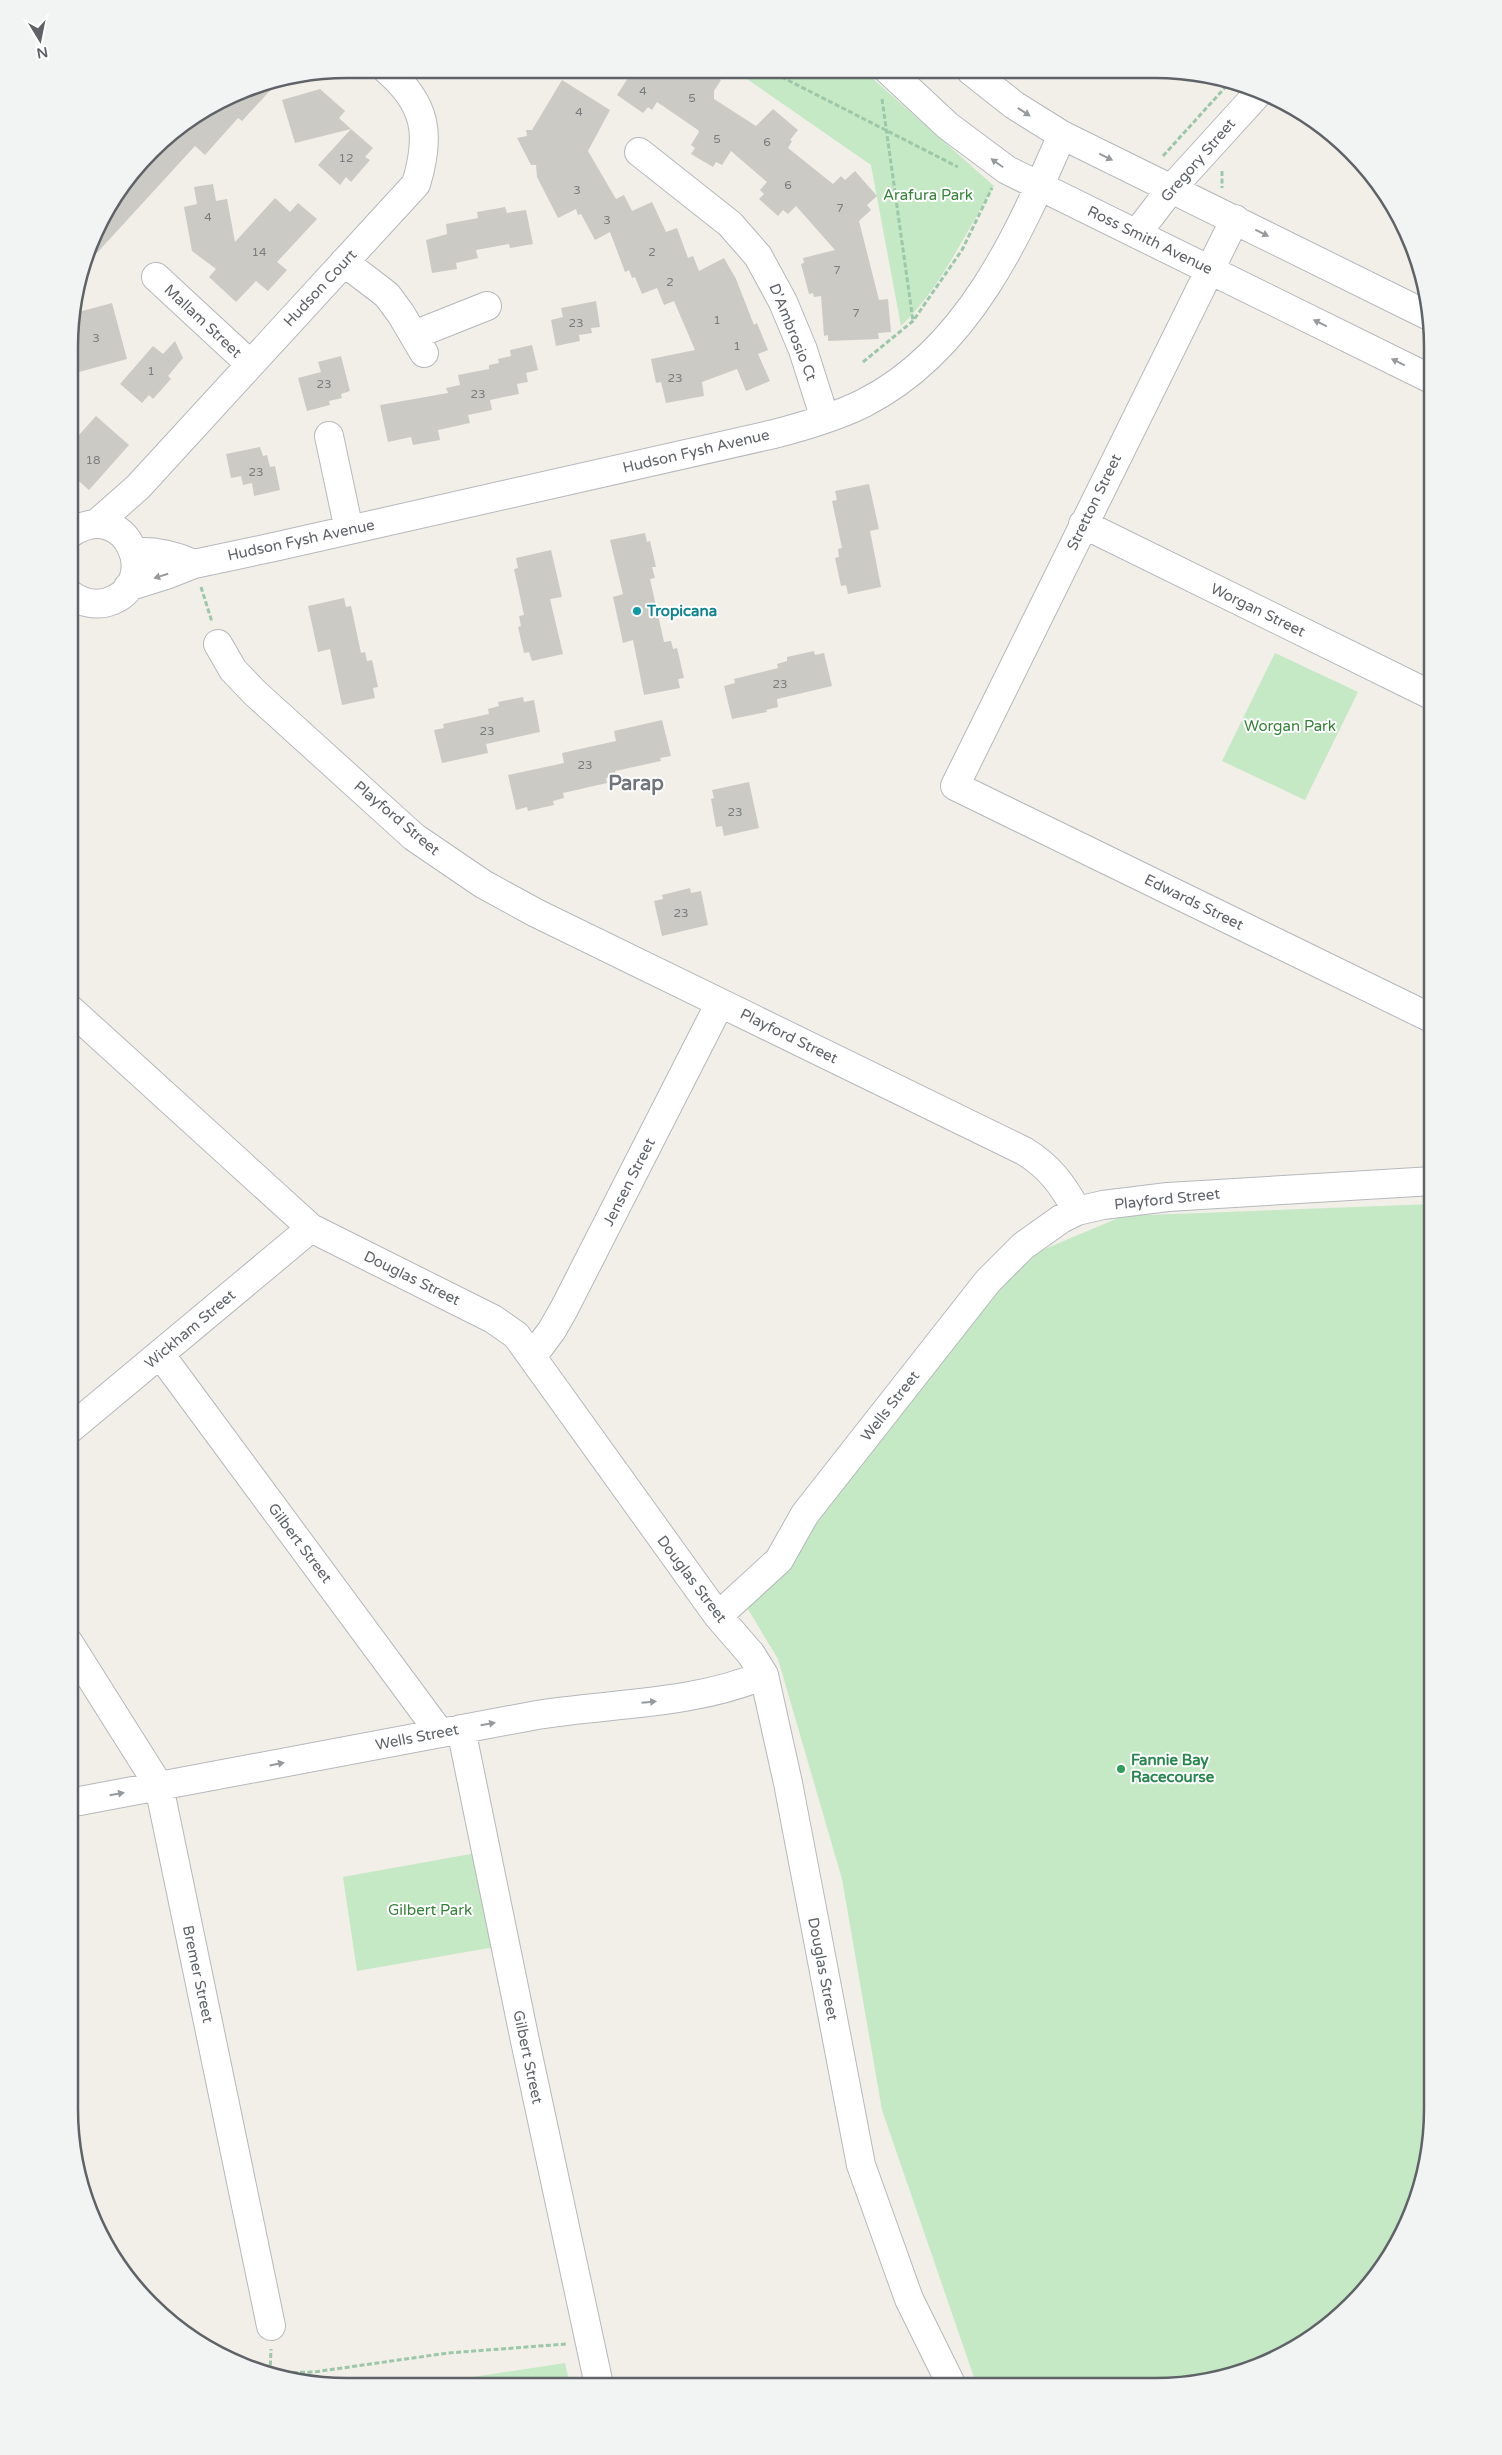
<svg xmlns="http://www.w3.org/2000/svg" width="1502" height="2455" font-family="'Varela Round',sans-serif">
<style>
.green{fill:#c5e8c5}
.building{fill:#cccac5}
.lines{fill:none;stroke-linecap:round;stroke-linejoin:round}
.minor-casing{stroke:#b5b8bc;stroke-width:30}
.path{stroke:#9cc7a9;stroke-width:3;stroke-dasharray:5 2.5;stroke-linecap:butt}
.minor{stroke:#fff;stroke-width:28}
.oneway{fill:#979a9d}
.culture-dot{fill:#0f9aa8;stroke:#fff;stroke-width:2}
.leisure-dot{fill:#2e9e5b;stroke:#fff;stroke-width:2}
.labels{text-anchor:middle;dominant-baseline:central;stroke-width:4;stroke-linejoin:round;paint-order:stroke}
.number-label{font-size:12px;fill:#7a7d7f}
.street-label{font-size:15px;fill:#5f6368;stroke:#fff}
.park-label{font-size:15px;fill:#348238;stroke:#fff}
.culture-label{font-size:15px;font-weight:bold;fill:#0d838f;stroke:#fff;text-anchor:start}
.leisure-label{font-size:15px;font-weight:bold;fill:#27864d;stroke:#fff;text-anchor:start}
.district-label{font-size:20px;font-weight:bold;fill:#70757a;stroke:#fff}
.rim{fill:none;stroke:#5f6368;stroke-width:2.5}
</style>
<rect width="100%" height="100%" fill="#f1efe8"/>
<path class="green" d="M734 70H863L994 186C965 233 941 288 901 326L871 165Z
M1275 653 1358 692 1305 800 1222 761Z
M1433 1204V2127L1418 2198 1376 2277 1324 2329 1261 2365 1155 2386H977L882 2110 842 1879 778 1659 746 1606 1021 1259 1123 1216Z
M476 1853 495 1947 357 1971 343 1877Z
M246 2359 293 2377 295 2380 241 2365 234 2361Z
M565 2363 570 2385 427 2384Z"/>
<path class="building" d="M633 70H705L721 80 714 91V99L756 126 773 109 798 130 790 140 792 141 788 148 833 184 841 176 845 180 855 171 877 196 867 205 871 210 859 221 879 300 888 299 891 332 878 333 879 339 828 341V335L824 336 821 296 814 297 813 293 809 294 801 264 804 263 803 258 835 250 796 206 788 214 783 210 778 216 759 199 764 194 760 190 767 182 731 151 722 165 716 162 713 167 691 154 695 148 691 145 699 132 698 130 657 102 652 110 648 107 643 113 617 95Z
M562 80 610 110 588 151 616 199 624 195 632 211 652 202 666 232 677 228 688 258 693 256 699 271 724 258 736 279 754 325 757 323 768 350 758 354 770 381 746 391 737 369 702 382 704 396 666 403 661 382 656 383 651 359 695 350 674 301 664 305 657 288 642 294 635 277 632 278 629 270 625 272 610 232 595 240 581 214 578 215 576 209 558 218 537 177 536 165H531L517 138 527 136 526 130H532Z
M278 82 242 121 238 118 205 155 195 146 85 266 98 224 163 138 241 90Z
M320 89 345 111 339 118 351 129 295 143 282 100Z
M351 129 373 148 365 157 370 160 351 182 346 177 340 185 318 165Z
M213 184 216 201 227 199 235 242 275 198 290 212 298 203 317 219 277 262 287 270 268 291 256 281 236 302 209 277 216 269 192 251 184 207 197 204 194 187Z
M505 207 507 213 526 210 533 244 510 248 509 244 476 250 478 258 456 263 457 269 432 273 426 240 447 234 446 224 478 218 477 212Z
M596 301 600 327 591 328 592 333 579 335 580 341 556 346 551 320 563 317 561 308Z
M112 303 127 359 79 372 71 340V314Z
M175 341 183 358 168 376 171 379 153 399 149 395 142 403 120 384 153 346 163 354Z
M532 345 538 370 526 373 528 382 517 384 519 394 490 400 492 410 468 415 470 423 438 430 440 440 413 445 411 437 388 442 380 405 448 393 446 388 460 385 458 375 489 369V365L499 363 498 359 511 356 510 350Z
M341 356 350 391 341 394 342 398 329 401 330 405 307 411 298 378 321 372 318 362Z
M96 416 129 445 89 490 71 474V444Z
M260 447 263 456 267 455 270 467 275 466 280 490 254 496 252 483 243 485 241 476 231 478 226 454Z
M869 484 879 529 870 531 881 587 848 594 846 585 841 586 835 558 839 557 838 549 842 548 832 501 837 500 835 491Z
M645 533 647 542 650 541 656 567H652L655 578 650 579 664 642 671 641 673 649 677 648 684 678 678 679 680 688 644 695 633 640 623 643 613 597 623 594 610 540Z
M551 550 562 597 550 599 563 654 532 661 529 652 524 653 518 627 521 626 519 616 524 615 514 569 518 568 516 558Z
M344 598 346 607 351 606 361 653 365 652 367 661 372 660 378 687 373 688 375 698 342 705 330 649 318 652 308 606Z
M814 651 815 655 824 653 832 686 777 699 778 707 766 710 767 712 732 719 724 686 735 683 734 679 778 668 777 664 787 661V657Z
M523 697 524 702 534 700 540 732 486 744 488 753 442 763 434 730 444 728 443 724 489 714 488 709 499 706 498 702Z
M662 720 671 756 660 758 661 761 615 771 616 776 606 778 607 783 563 793 564 798 553 801 554 805 528 811 527 807 516 810 508 775 564 763 562 753 616 741 614 731Z
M749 782 759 828 724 836 722 826 716 827 711 799 714 798 712 790Z
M690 888 691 893 701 891 708 925 662 936 654 901 663 899 662 895Z"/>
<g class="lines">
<g class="minor-casing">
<path id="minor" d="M888 70 948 126 1007 170 1433 380
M971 71 1014 105 1062 135 1427 315
M639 152 730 224 758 256 783 302 803 350 825 419
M1235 219 955 786 1433 1019
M1137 233 1171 189 1261 90
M344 262 387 295 401 314 424 353
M156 277 250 364
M414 335 487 306
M329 436 349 530
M96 524 138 487 416 184C431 135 427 104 386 69
M1083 524 1433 696
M134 552C156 551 174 555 194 564
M128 587 166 575 194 564 274 547 774 434C805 426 836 417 864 403 968 350 1018 236 1062 135
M71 595C81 602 95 606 108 602 164 584 126 496 71 533
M218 644 233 670 255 693 414 837 483 884 536 913 1024 1151C1049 1166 1063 1185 1077 1211
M70 1009 311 1228 493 1319 516 1335 718 1616 751 1654 764 1675 788 1783 861 2165 909 2299 952 2386
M160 1354 440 1733
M532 1357 552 1330 564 1309 720 1003
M70 1429 311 1228
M718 1616 779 1560 805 1514 988 1281 1023 1246 1061 1219 1077 1211 1103 1205 1168 1197 1433 1181
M69 1643 159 1786 271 2326
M461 1729 525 2041 599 2385
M69 1803 537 1715C612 1703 692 1705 764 1675"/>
</g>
<path class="path" d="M768 70 958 167
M882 99 913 321
M1163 156 1230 82
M1222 171V188
M863 362 913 321 962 250 992 188
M201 587 212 622
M270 2373 314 2372 448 2353 566 2344
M270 2373 271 2349"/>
<use href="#minor" class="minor"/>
</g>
<defs><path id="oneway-solid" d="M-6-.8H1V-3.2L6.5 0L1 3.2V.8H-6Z" transform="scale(1.25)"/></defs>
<g class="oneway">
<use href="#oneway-solid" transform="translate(1024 112) rotate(33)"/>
<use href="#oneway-solid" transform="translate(1106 157) rotate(26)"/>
<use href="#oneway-solid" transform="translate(997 163) rotate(-145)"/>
<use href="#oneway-solid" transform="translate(1262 233) rotate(26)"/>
<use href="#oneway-solid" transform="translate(1320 323) rotate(-154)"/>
<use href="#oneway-solid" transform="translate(1398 362) rotate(-154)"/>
<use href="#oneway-solid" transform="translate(161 576) rotate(163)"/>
<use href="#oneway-solid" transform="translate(649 1702) rotate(-5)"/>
<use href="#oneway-solid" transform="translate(488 1724) rotate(-10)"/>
<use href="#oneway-solid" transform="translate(277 1764) rotate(-11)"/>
<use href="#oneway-solid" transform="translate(117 1794) rotate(-10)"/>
</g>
<circle class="culture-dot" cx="637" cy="611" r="5"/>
<circle class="leisure-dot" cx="1121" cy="1769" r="5"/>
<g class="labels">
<g class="number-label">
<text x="643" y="91">4</text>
<text x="692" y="98">5</text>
<text x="579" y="112">4</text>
<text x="717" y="139">5</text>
<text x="767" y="142">6</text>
<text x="346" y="158">12</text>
<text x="788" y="185">6</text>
<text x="577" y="190">3</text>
<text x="840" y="208">7</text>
<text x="208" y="217">4</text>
<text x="607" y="220">3</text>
<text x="259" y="252">14</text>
<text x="652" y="252">2</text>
<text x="837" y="270">7</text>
<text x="670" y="282">2</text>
<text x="856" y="313">7</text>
<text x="717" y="320">1</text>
<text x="576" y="323">23</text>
<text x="96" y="338">3</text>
<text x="737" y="346">1</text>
<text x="151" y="371">1</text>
<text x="675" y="378">23</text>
<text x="324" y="384">23</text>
<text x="478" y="394">23</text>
<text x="93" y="460">18</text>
<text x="256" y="472">23</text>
<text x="780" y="684">23</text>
<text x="487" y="731">23</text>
<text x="585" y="765">23</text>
<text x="735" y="812">23</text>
<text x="681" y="913">23</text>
</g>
<g class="street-label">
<text transform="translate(1198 160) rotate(-49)">Gregory Street</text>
<text transform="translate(1150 240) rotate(26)">Ross Smith Avenue</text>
<text transform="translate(320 288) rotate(-47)">Hudson Court</text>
<text transform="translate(203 321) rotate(43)">Mallam Street</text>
<text transform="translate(793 332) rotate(68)">D'Ambrosio Ct</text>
<text transform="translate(696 451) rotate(-13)">Hudson Fysh Avenue</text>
<text transform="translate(1094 502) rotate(-64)">Stretton Street</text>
<text transform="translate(301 540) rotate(-12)">Hudson Fysh Avenue</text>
<text transform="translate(1258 610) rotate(26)">Worgan Street</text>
<text transform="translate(397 818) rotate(40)">Playford Street</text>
<text transform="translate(1194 902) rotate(26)">Edwards Street</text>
<text transform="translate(789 1036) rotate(26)">Playford Street</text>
<text transform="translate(629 1182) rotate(-63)">Jensen Street</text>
<text transform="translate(1167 1199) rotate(-6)">Playford Street</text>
<text transform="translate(412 1278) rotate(26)">Douglas Street</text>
<text transform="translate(190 1329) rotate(-40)">Wickham Street</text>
<text transform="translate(890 1406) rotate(-52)">Wells Street</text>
<text transform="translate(300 1543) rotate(53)">Gilbert Street</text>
<text transform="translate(692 1579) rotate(53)">Douglas Street</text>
<text transform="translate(417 1737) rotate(-11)">Wells Street</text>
<text transform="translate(823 1969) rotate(79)">Douglas Street</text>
<text transform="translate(198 1974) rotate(78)">Bremer Street</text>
<text transform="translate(528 2057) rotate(78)">Gilbert Street</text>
</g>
<g class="park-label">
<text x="928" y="195">Arafura Park</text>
<text x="1290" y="726">Worgan Park</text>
<text x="430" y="1910">Gilbert Park</text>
</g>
<g class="culture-label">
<text x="647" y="611">Tropicana</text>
</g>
<g class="leisure-label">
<text x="1131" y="1760">Fannie Bay<tspan x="1131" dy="17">Racecourse</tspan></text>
</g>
<g class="district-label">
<text x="636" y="784">Parap</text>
</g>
</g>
<path d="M0 0H1502V2455H0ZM347 78H1155A269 269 0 0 1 1424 347V2109A269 269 0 0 1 1155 2378H347A269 269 0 0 1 78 2109V347A269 269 0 0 1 347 78Z" fill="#f2f3f3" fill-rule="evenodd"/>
<path class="rim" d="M347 78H1155A269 269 0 0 1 1424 347V2109A269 269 0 0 1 1155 2378H347A269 269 0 0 1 78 2109V347A269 269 0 0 1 347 78Z"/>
<g transform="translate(40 40) rotate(170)" stroke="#ffffff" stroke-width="4" paint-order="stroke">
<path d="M0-4L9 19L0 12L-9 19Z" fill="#5f6368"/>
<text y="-8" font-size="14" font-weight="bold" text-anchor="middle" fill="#5f6368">N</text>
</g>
</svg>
